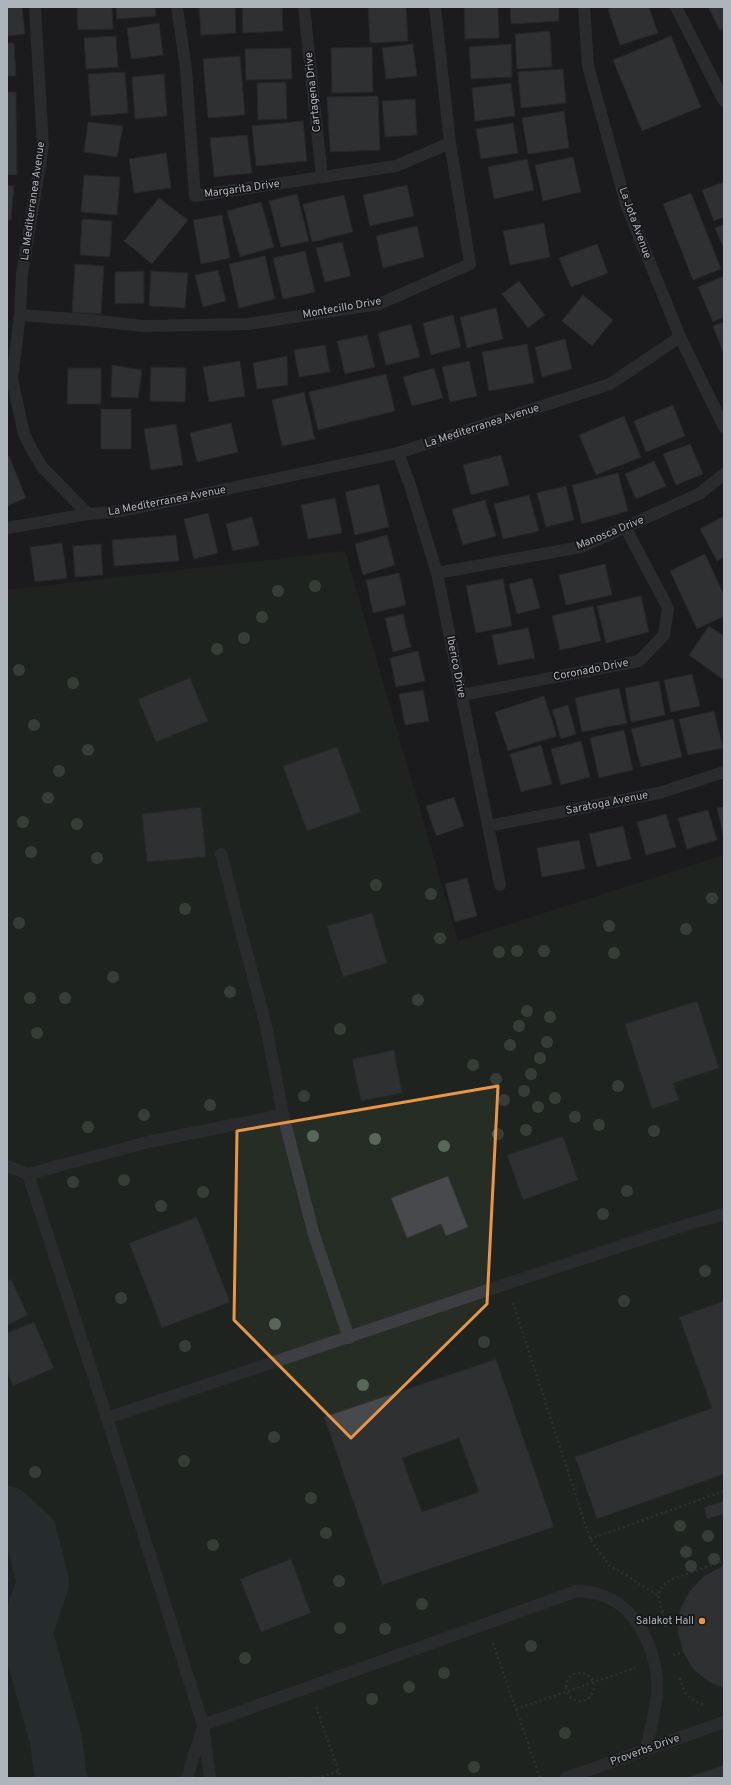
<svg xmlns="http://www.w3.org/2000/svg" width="731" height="1785" font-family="Overpass,sans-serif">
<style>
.green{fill:#252d25}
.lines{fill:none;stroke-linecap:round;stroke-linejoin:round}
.river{stroke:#333e42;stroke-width:52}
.building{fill:#48494d;stroke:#353539;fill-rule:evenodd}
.path{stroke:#424549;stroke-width:2.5;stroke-dasharray:2 3;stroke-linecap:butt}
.service{stroke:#3c3e42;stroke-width:12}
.minor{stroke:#3c3e42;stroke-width:12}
.tree{fill:#586757}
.marked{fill:none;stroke:#e99646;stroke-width:3;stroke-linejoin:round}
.poi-dot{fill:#e99646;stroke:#161618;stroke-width:1.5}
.labels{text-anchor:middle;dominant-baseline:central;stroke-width:3.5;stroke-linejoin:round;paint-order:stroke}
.street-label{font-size:11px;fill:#aeb4bb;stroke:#161618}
.poi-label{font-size:11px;fill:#aeb4bb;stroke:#161618;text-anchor:end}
</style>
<rect width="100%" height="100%" fill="#1b1b1d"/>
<path class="green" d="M345 551 458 941 724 855V1778H7V590Z"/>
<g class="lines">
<path class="river" d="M7 1512 31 1534 43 1583 26 1632 56 1740 61 1778"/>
</g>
<path class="building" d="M7 7H22L25 34 7 36Z
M77 7H112L113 29 78 30Z
M116 7H155L156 16 117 19Z
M199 7H235L236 33 201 35Z
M242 7H282L283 31 243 33Z
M368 7H406L408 41 370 43Z
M464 7H498L499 38 465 39Z
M510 7H559V21L511 24Z
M613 7H649L658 33 620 45 608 9Z
M708 7H724V29L720 30Z
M159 23 163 55 131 59 127 28Z
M550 31 552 67 517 69 515 34Z
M116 36 118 67 86 69 84 38Z
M671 36 701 107 642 131 613 60Z
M7 43H14L16 76H7Z
M413 44 417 76 386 79 382 48Z
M511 44 512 77 471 79 469 47Z
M372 47 373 92 332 93 331 48Z
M291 48 292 79 246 80 245 49Z
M240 56 245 115 208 118 203 59Z
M563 69 566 103 521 108 518 72Z
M125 72 128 113 91 116 88 74Z
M164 74 167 116 135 119 132 77Z
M286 82 287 119 258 120 257 83Z
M511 83 515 116 475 121 472 88Z
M7 92H16L17 175H7Z
M378 96 380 150 330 152 327 97Z
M415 99 417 135 385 137 382 101Z
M564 111 569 148 528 154 522 118Z
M303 121 307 161 256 166 252 126Z
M88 122 123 126 117 157 84 152Z
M513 123 518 153 481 159 476 129Z
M247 135 252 173 214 177 210 138Z
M166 153 171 188 134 193 129 159Z
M573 157 581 192 543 201 535 165Z
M527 159 534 190 494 199 488 167Z
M84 175 120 177 117 215 81 212Z
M724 182V217L714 221 702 190Z
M7 185 14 186 11 220H7Z
M407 185 414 216 370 226 363 195Z
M691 193 721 269 693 280 663 204Z
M297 194 309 241 281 247 269 201Z
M344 195 353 232 312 242 303 204Z
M159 198 188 220 152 264 124 241Z
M261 202 274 247 240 257 227 211Z
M222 215 230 258 201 264 193 220Z
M82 219 112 221 110 257 80 255Z
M544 223 550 257 510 265 503 231Z
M724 224V249L715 228Z
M417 226 424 257 383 268 376 236Z
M342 242 351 276 325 282 316 248Z
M597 244 608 273 571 287 559 258Z
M305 251 315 292 283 299 273 258Z
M265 256 275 299 239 308 229 264Z
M75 264 104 266 101 314 72 312Z
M218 270 226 301 203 307 195 275Z
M144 271V303L115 304V272Z
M151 271 188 273 185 308 149 306Z
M724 276V317L713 322 698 287Z
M519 281 545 315 528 328 502 294Z
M583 295 613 320 592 346 562 321Z
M496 308 503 339 467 348 460 317Z
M453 315 461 347 431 355 423 323Z
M724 322V355L713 326Z
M411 324 420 357 386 365 378 333Z
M367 335 375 367 345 374 337 341Z
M565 339 572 369 542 377 535 347Z
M527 344 534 383 489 391 482 352Z
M325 345 330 372 299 377 294 350Z
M287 356 288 385 257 389 253 363Z
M240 361 245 396 209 402 203 367Z
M469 361 477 396 450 402 442 367Z
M112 365 142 370 138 398 111 397Z
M151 367 186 368 185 402 150 401Z
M68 368H101V404H67Z
M434 368 443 398 412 406 403 377Z
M386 374 395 411 318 430 309 392Z
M304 392 315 439 282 446 272 400Z
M673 405 685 436 646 452 634 421Z
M101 409H131V449H101Z
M624 416 641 457 596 475 579 435Z
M231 423 238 452 197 462 190 433Z
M176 424 183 465 151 470 144 429Z
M690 444 703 474 676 485 663 454Z
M501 455 509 485 471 495 463 465Z
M9 456 26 498 7 506V457Z
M654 461 666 486 636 499 625 474Z
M618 473 628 511 582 524 572 485Z
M379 484 389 527 355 535 345 492Z
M566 486 574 520 546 527 537 493Z
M529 495 539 531 503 539 494 504Z
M335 498 342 533 308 539 301 505Z
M485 500 496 536 463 545 452 509Z
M208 513 218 553 194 559 184 519Z
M724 516V557L717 561 700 529Z
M252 517 259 545 233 551 226 524Z
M176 535 179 561 114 566 112 540Z
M387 535 395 565 363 575 355 544Z
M62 543 67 578 35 582 30 547Z
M101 544 103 575 75 577 73 546Z
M705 554 724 595V616L697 629 670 571Z
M605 564 612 595 566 605 559 575Z
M399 573 406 605 373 613 366 580Z
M532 578 540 608 517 614 509 584Z
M503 579 512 626 476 633 466 586Z
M641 596 649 632 606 643 597 606Z
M593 606 601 641 560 650 552 616Z
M403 614 411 647 393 652 385 618Z
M709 626 724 636V680L689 655Z
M528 628 535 658 498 665 492 635Z
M418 651 425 681 396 687 390 658Z
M692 674 700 706 671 712 664 680Z
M190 678 208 721 156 742 138 699Z
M659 681 665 715 631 722 625 688Z
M619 688 627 723 582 732 575 698Z
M423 690 429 721 405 725 399 694Z
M544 696 557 736 508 751 495 712Z
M568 705 576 734 561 739 552 710Z
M714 711 723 748 688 755 679 719Z
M673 719 682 757 641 767 631 729Z
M624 730 633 770 599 778 590 738Z
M581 741 590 777 561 785 551 749Z
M541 745 552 784 521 792 510 754Z
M337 747 361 812 307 831 283 766Z
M454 797 464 826 436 836 426 806Z
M201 807 206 857 147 862 142 814Z
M724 807V838L717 808Z
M708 810 717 840 687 849 678 818Z
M666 814 676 847 646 855 637 822Z
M623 826 631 859 597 867 589 834Z
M579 840 585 869 542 877 537 848Z
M467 878 477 916 455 922 445 884Z
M372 913 387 963 343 977 327 926Z
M697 1001 719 1068 673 1083 679 1100 652 1109 625 1024Z
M394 1050 402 1093 361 1101 352 1059Z
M563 1136 578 1180 523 1200 507 1155Z
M448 1176 468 1227 446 1236 441 1224 407 1238 391 1198Z
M197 1217 230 1302 162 1328 129 1243Z
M11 1279 28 1315 7 1325V1281Z
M724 1301V1474L597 1519 575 1457 712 1408 679 1317Z
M34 1322 54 1368 13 1386 7 1372V1333Z
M496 1359 554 1527 382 1585 324 1417ZM459 1438 479 1492 422 1512 402 1458Z
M724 1501V1514L707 1519 704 1507Z
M291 1559 311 1613 261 1632 240 1579Z
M723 1566H724V1688L709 1682 693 1669 683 1652 678 1632 680 1610 689 1592 704 1576Z
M724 1765V1778H686Z"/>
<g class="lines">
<path class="path" d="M513 1303 590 1539 609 1565 658 1595
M590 1539 724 1491
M666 1627 658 1595 663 1585 672 1579 724 1561
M493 1643 540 1778
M673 1655 683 1652
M566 1687a14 14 0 1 1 28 0a14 14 0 1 1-28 0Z
M680 1678C685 1695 688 1700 706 1705
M316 1707 341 1778
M516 1709 635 1668
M292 1778H298
M317 1778 339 1771"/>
<path class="service" d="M221 854 266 1026 283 1115 314 1235 349 1338
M7 1166 28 1174 148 1142 283 1115
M28 1174 107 1418 203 1725 210 1778
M107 1418 506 1284 676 1228 724 1214
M203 1725 577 1591C584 1592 591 1592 598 1594 639 1605 660 1657 657 1695 655 1713 650 1731 646 1749
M187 1778 202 1730"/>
<path class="minor" d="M35 7 43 146 22 274 20 315 12 379 24 434 31 448 42 467 88 514 122 511 398 453 610 384 680 337
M177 7 186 69 195 196 396 166 450 143
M304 7 322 177
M584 7 588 66 626 204 680 337 724 427
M676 7 724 101
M20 315 88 320 144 326 248 324 379 304 470 264 450 143 435 7
M398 453 409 482 437 573 500 885
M7 528 88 514
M437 573 581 547 699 494 724 474
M462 695 639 661 664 635 668 608 625 527
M488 826 659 793 724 772
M566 1778 724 1722"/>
</g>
<g class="tree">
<circle cx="315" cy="586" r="6"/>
<circle cx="278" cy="591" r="6"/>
<circle cx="262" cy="617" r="6"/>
<circle cx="244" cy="638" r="6"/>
<circle cx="217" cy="649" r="6"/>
<circle cx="19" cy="670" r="6"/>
<circle cx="73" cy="683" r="6"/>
<circle cx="34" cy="725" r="6"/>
<circle cx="88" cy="750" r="6"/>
<circle cx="59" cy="771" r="6"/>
<circle cx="48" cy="798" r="6"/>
<circle cx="23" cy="822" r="6"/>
<circle cx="77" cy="824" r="6"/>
<circle cx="31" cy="852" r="6"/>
<circle cx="97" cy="858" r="6"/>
<circle cx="376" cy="885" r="6"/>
<circle cx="431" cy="894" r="6"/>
<circle cx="712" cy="898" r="6"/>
<circle cx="185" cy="909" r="6"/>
<circle cx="19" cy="923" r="6"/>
<circle cx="609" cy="926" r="6"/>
<circle cx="686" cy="929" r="6"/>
<circle cx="440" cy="938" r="6"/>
<circle cx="517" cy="951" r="6"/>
<circle cx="544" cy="951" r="6"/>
<circle cx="499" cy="952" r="6"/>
<circle cx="614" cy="953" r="6"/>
<circle cx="113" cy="977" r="6"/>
<circle cx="230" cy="992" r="6"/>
<circle cx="30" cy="998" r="6"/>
<circle cx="65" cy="998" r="6"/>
<circle cx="418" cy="1000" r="6"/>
<circle cx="527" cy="1011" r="6"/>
<circle cx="550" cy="1017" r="6"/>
<circle cx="519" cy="1026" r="6"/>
<circle cx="340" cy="1029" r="6"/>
<circle cx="37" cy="1033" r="6"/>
<circle cx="547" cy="1042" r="6"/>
<circle cx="510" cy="1045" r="6"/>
<circle cx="540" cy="1058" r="6"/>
<circle cx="473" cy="1065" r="6"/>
<circle cx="531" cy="1074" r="6"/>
<circle cx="496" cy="1079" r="6"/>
<circle cx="618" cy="1086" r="6"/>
<circle cx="524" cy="1091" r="6"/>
<circle cx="304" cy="1096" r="6"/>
<circle cx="555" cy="1098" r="6"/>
<circle cx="504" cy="1100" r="6"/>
<circle cx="210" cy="1105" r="6"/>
<circle cx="538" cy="1107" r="6"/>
<circle cx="144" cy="1115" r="6"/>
<circle cx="575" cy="1117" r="6"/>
<circle cx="599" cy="1125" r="6"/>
<circle cx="88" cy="1127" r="6"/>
<circle cx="526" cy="1130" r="6"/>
<circle cx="654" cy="1131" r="6"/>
<circle cx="498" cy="1134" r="6"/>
<circle cx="313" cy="1136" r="6"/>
<circle cx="375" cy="1139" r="6"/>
<circle cx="444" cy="1146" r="6"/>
<circle cx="124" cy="1180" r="6"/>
<circle cx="73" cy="1182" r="6"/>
<circle cx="627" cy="1191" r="6"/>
<circle cx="203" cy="1192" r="6"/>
<circle cx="161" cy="1206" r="6"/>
<circle cx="603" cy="1214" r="6"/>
<circle cx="705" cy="1271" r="6"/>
<circle cx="121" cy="1298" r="6"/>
<circle cx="624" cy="1301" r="6"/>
<circle cx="275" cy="1324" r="6"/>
<circle cx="484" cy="1342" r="6"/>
<circle cx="185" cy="1346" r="6"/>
<circle cx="363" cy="1385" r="6"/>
<circle cx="274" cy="1437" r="6"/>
<circle cx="184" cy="1461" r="6"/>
<circle cx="35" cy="1472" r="6"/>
<circle cx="311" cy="1498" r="6"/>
<circle cx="680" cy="1526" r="6"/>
<circle cx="326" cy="1533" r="6"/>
<circle cx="708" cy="1536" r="6"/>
<circle cx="213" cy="1545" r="6"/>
<circle cx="686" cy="1552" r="6"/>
<circle cx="714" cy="1559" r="6"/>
<circle cx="691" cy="1566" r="6"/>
<circle cx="339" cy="1581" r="6"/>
<circle cx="422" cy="1604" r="6"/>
<circle cx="340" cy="1628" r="6"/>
<circle cx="385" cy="1629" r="6"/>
<circle cx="531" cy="1646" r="6"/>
<circle cx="245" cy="1658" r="6"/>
<circle cx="444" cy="1673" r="6"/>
<circle cx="409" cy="1687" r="6"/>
<circle cx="372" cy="1699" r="6"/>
<circle cx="565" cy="1733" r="6"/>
<circle cx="474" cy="1767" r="6"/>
</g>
<path d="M0 0H731V1785H0ZM498 1086 487 1304 351 1438 234 1320 237 1131Z" fill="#1b1b1d" fill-opacity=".55" fill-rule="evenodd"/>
<path class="marked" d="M498 1086 487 1304 351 1438 234 1320 237 1131Z"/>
<circle class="poi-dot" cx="702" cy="1621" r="4"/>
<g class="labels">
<g class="street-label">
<text transform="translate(313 92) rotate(-96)">Cartagena Drive</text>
<text transform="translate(242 189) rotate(-8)">Margarita Drive</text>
<text transform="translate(33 201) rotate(-82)">La Mediterranea Avenue</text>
<text transform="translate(635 223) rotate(70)">La Jota Avenue</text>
<text transform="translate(342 308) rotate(-10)">Montecillo Drive</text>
<text transform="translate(482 426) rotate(-18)">La Mediterranea Avenue</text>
<text transform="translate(167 501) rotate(-11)">La Mediterranea Avenue</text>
<text transform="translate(610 533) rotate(-22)">Manosca Drive</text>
<text transform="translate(456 667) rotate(79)">Iberico Drive</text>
<text transform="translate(591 670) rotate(-11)">Coronado Drive</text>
<text transform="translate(607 803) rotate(-11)">Saratoga Avenue</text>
<text transform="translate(645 1750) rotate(-20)">Proverbs Drive</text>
</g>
<g class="poi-label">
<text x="694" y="1621">Salakot Hall</text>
</g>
</g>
<rect width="731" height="1785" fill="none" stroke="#aeb4bb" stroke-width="16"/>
</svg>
